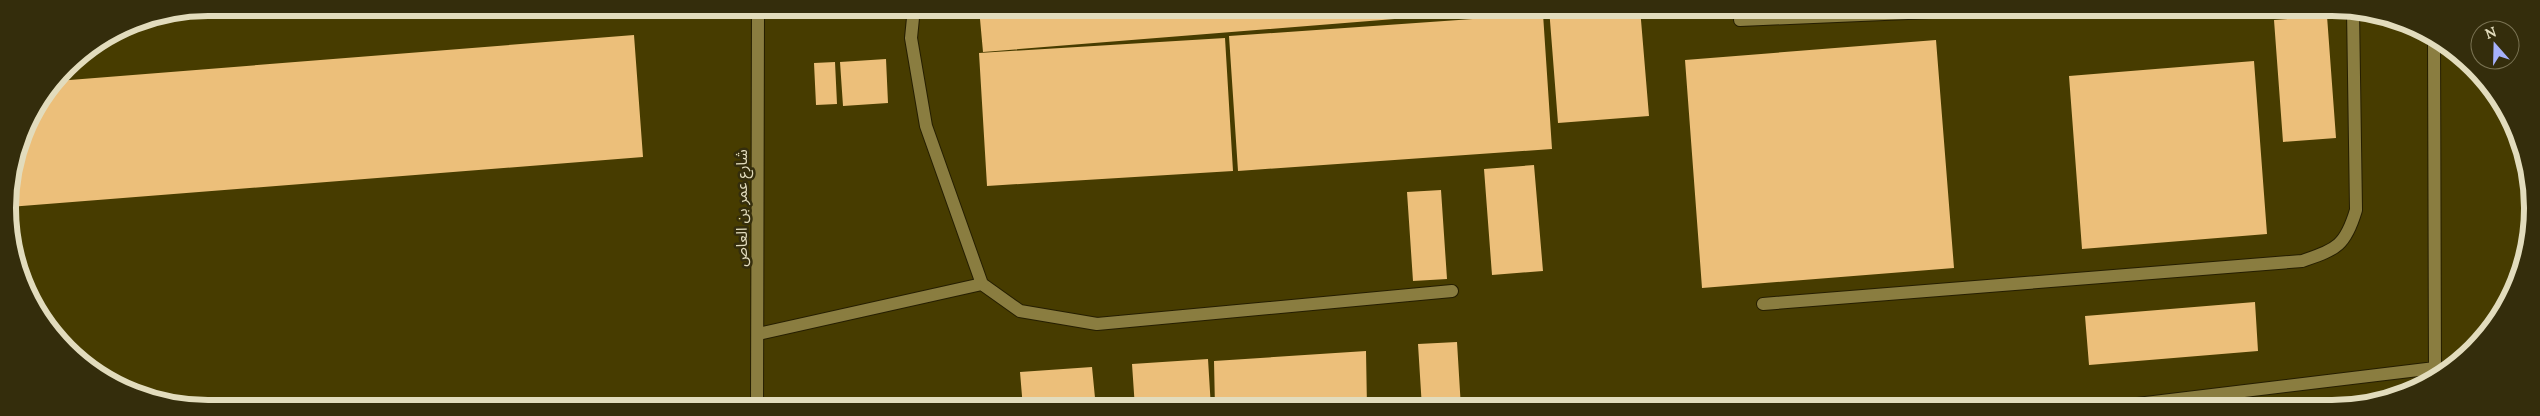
<svg xmlns="http://www.w3.org/2000/svg" width="2540" height="416" font-family="Lora,'Noto Sans Arabic',serif">
<style>
.built{fill:#473c00}
.building{fill:#ecbf7a}
.lines{fill:none;stroke-linecap:round;stroke-linejoin:round}
.service-casing{stroke:#251e00;stroke-width:14}
.minor-casing{stroke:#251e00;stroke-width:14}
.tertiary-casing{stroke:#251e00;stroke-width:14}
.service{stroke:#8a7d40;stroke-width:12}
.minor{stroke:#8a7d40;stroke-width:12}
.tertiary{stroke:#8a7d40;stroke-width:12}
.labels{text-anchor:middle;dominant-baseline:central;stroke-width:5;stroke-linejoin:round;paint-order:stroke}
.street-label{font-size:15px;fill:#e2dcbd;stroke:#342d0c}
.rim{fill:none;stroke:#e2dcbd;stroke-width:6}
</style>
<rect width="100%" height="100%" fill="#413705"/>
<path class="built" d="M208 8H2345L2421 28 2483 76 2522 144 2532 221 2512 296 2474 350 2420 388 2345 408H195L119 388 57 340 18 273 8 195 23 131 66 66 132 23Z"/>
<path class="building" d="M208 8H259V9L188 13Z
M490 8H587L588 11 490 16Z
M979 8H1519V9L983 52Z
M1549 8H1640L1649 116 1558 123Z
M1543 14 1552 149 1238 171 1229 36Z
M2327 16 2336 138 2283 142 2274 20Z
M634 35 643 157 9 207 8 195 23 131 57 81Z
M1225 38 1233 171 987 186 979 53Z
M1936 40 1954 268 1702 288 1685 60Z
M886 59 888 103 843 106 840 62Z
M2254 61 2267 234 2082 249 2069 76Z
M835 62 837 104 816 105 814 63Z
M1534 165 1543 271 1492 275 1484 169Z
M1441 190 1447 279 1413 281 1407 192Z
M2255 302 2258 351 2089 365 2085 316Z
M1457 342 1461 408H1422L1418 344Z
M1366 351 1367 408H1215L1214 361Z
M1208 359 1211 408H1135L1132 364Z
M1092 367 1096 408H1023L1020 372Z
M671 397 672 408H477V406Z"/>
<g class="lines">
<g class="service-casing">
<path id="service" d="M914 8 911 38 926 126 982 284 1020 311 1097 324 1452 291
M1740 20 2026 8
M1763 304 2302 261C2336 249 2345 247 2356 210L2353 10
M758 334 982 284"/>
</g>
<g class="minor-casing">
<path id="minor" d="M2434 38 2435 377
M2104 408 2435 368"/>
</g>
<g class="tertiary-casing">
<path id="tertiary" d="M757 408 758 8"/>
</g>
<use href="#service" class="service"/>
<use href="#minor" class="minor"/>
<use href="#tertiary" class="tertiary"/>
</g>
<g class="labels">
<g class="street-label">
<text transform="translate(741 208) rotate(-90)">شارع عمر بن العاص</text>
</g>
</g>
<path d="M0 0H2540V416H0ZM208 16H2332A192 192 0 0 1 2524 208V208A192 192 0 0 1 2332 400H208A192 192 0 0 1 16 208V208A192 192 0 0 1 208 16Z" fill="#342d0c" fill-rule="evenodd"/>
<path class="rim" d="M208 16H2332A192 192 0 0 1 2524 208V208A192 192 0 0 1 2332 400H208A192 192 0 0 1 16 208V208A192 192 0 0 1 208 16Z"/>
<g transform="translate(2495 45) rotate(340)"><circle r="24" fill="#342d0c" stroke="#7a7353"/>
<path d="M0-4L9 19L0 12L-9 19Z" fill="#a6b1fc"/>
<text y="-8" font-size="14" font-weight="bold" text-anchor="middle" fill="#e2dcbd">N</text>
</g>
</svg>
